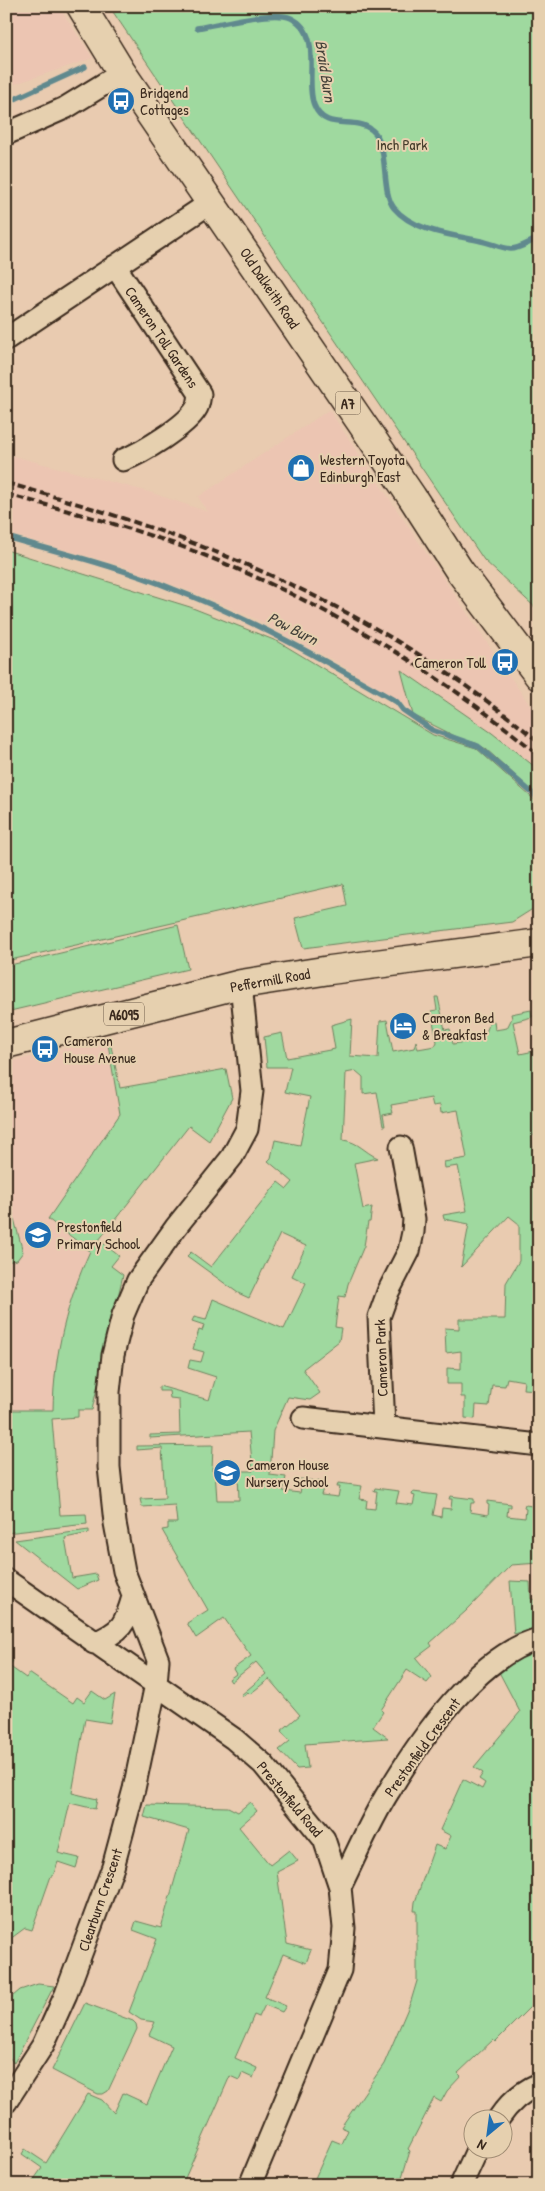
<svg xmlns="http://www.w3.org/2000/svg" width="545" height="2191" font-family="'Patrick Hand',sans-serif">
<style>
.built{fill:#ecc5b2}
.green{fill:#9fd99f;stroke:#6d825e}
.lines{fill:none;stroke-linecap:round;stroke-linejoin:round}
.stream{stroke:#61898e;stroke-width:5.5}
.street-casing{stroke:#3b2a1e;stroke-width:25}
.primary-casing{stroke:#3b2a1e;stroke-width:31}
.street{stroke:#e6d0af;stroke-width:21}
.primary{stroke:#e6d0af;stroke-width:28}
.rail{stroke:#3b2a1e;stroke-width:4;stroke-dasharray:8 4;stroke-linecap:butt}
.labels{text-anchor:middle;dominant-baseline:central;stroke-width:4;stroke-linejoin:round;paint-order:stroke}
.shield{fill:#e6d0af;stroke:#6e5c4a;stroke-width:1}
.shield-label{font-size:14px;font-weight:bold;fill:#3b2a1e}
.poi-label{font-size:15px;fill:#3b2a1e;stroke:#e6d0af;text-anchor:start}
.park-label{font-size:15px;fill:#453c2b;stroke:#e6d0af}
.street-label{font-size:15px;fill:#3b2a1e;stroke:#e6d0af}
.water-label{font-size:16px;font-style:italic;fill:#45423a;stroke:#e6d0af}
</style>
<rect width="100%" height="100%" fill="#e9cbb0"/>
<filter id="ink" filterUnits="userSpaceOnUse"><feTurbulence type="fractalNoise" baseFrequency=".02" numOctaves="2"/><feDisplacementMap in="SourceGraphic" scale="10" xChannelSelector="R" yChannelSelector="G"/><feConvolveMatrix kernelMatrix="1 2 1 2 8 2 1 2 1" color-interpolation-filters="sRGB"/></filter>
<g filter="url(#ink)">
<path class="built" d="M6 6H58L93 58 6 87Z
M329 410 539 719V797L486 749 418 718 413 715 407 705 335 661 254 618 211 599 119 565 6 533V454L149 492 208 512 198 497Z
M107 1038 121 1114 48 1219 123 1275 92 1410H6V1063Z"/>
<path class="green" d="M109 6H539V611L484 560Z
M6 550 190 607 279 642 433 735 476 748 539 804V905L512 922 303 948 295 918 347 906 343 884 6 961Z
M401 670 492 733 539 770V797L486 749 476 743 461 739 413 715Z
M178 925 188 969 6 1012V966Z
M435 997H438L445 1030 450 1029 453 1044 465 1042 466 1039 485 1035 490 1022 494 1021 495 1030 507 1028 512 1018 511 1014 531 1010 532 1017 513 1022 520 1054 539 1050V1129L532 1137 536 1179 539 1181V1390L523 1389 524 1381 507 1378 505 1386 492 1385 489 1406 476 1405 475 1419 465 1418V1397H461V1384H447V1368L461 1369V1351L446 1353 445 1328 459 1329V1319H505L506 1283 519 1261V1224L509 1216 461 1267 469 1224 444 1219 443 1215 467 1211 458 1166 445 1168 444 1162 467 1158 458 1110 441 1113 440 1105 433 1106 431 1098 391 1105 393 1113 383 1115 385 1126H383L377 1092 363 1094V1077L356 1071 346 1073 343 1140C359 1142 364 1152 378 1158L354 1163 363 1209 372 1207 370 1222H368L364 1246 348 1284 345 1297 339 1296 335 1327 341 1328 339 1341 303 1369 320 1393 310 1400 288 1397 273 1431 270 1475 286 1477 283 1491 300 1493 302 1482H299L300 1479 325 1482 321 1495 338 1497 340 1487H337L338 1483 362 1486 359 1499 367 1500 366 1508 375 1509 377 1491H374L375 1488 399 1491 396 1503 413 1505 415 1496 412 1495 413 1492 437 1495 433 1515 441 1517 442 1508 451 1509 452 1499H449L450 1496 474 1499V1503H471L470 1512 488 1515 489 1505 487 1504V1501L511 1504V1507H508L507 1516 525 1518 526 1509 524 1508 525 1505 539 1507V1563L511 1565 466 1611 430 1643 432 1646 416 1658 432 1677 427 1683 407 1670 381 1710 383 1712 373 1727 388 1738 305 1744 308 1768 297 1769 279 1750 290 1741 281 1731 300 1715 269 1679 250 1694 248 1692 243 1696 241 1695 266 1674 256 1662 231 1682 229 1679 236 1674 233 1669 251 1656 224 1618 196 1638 187 1623 208 1610 162 1530 168 1529V1523H177L175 1505 142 1507 140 1499 165 1498 162 1448 137 1450V1446L213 1445 212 1471H215L217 1500H239L238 1471H253L249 1432 150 1438V1435L180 1434 179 1399 170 1398 169 1391H159V1386L209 1400 216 1377 188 1368 190 1360 201 1362 204 1352 193 1349 199 1330 202 1331 204 1325 192 1321 194 1317 206 1320 213 1299 284 1329 306 1283 292 1276 306 1246 280 1234 249 1298 238 1293 187 1256 191 1252 211 1267 278 1182 287 1189 293 1182 268 1161 271 1158 275 1140 300 1145 310 1097 285 1092 291 1067H267L264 1037 282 1033 287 1058 335 1049 331 1025 352 1019 350 1056 378 1058 380 1021 387 1020 393 1052 414 1048 416 1041 418 1049 435 1046 437 1042 431 1011 437 1010Z
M109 1037 120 1088 226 1069 232 1098 209 1141 189 1126 99 1240 119 1256 111 1266 123 1275 92 1410H78V1417L52 1419 60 1515 86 1514 87 1524 6 1533V1410H53C54 1353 67 1302 90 1251L48 1219 120 1114 107 1038Z
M6 1189 23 1252 17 1260 6 1262Z
M89 1530V1533L65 1538 72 1578 96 1574 98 1580 77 1589 15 1540Z
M510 1581 530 1582 531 1599 539 1600V1627L514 1634Z
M539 1648V2004L534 2003 495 2042 493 2040 458 2073 461 2076 447 2091 441 2102 434 2098 408 2149 410 2151 402 2177H399L396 2185H312L332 2140 342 2144 348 2130 341 2127 384 2064 411 2001 417 1981V1911H414L415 1902 435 1845 445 1849 451 1836 440 1830 463 1779 482 1789 485 1783 479 1779 483 1773 474 1767 520 1712 499 1672 505 1666Z
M6 1656 13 1661 9 1666 26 1678 29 1673 73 1703 77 1697 84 1702 92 1691 105 1700 115 1694 110 1723 85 1719 72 1793 97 1799 95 1809 70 1803 58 1853 79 1858 76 1868 58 1862 53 1876H51L32 1930 25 1928 6 1942Z
M250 1802 257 1811 239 1827 270 1865 289 1850 298 1861 277 1872 287 1944 311 1950 306 1963 283 1954 265 1997 286 2006 282 2012 265 2005 259 2017 254 2015 235 2058 257 2068 253 2078 242 2073 239 2080 230 2076 182 2185H30L42 2168 22 2154 25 2149 46 2163 88 2094 102 2100 114 2113 123 2093 147 2104 172 2046 149 2035 155 2022 141 2020 129 2012 157 1939 133 1930 136 1921 161 1928 189 1830 144 1817 147 1805 228 1807 238 1812Z
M38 1984 54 1986 14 2063 6 2054V2002L20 1990Z
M85 2003 133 2021 136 2024 137 2029 108 2091 103 2094H98L52 2070Z"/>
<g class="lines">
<path class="stream" d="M197 28C218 24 273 10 291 18 324 33 304 80 314 105 325 133 354 115 372 130 390 144 380 191 394 208 414 232 454 235 481 241 491 243 501 248 511 249 519 249 531 241 539 238
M6 103 85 67
M6 537C62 553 119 567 173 589 252 619 324 660 397 702L403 710 432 730 478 746 539 799"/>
<g class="street-casing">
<path id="street" d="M6 134 65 108 122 73
M115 266 200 394C199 399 199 405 196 409 186 426 142 453 123 460
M6 339 210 203
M303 1418 539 1445
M384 1427 379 1317 388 1292 409 1251 413 1232 414 1219 401 1147
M6 1580 234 1739 263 1764 324 1839 340 1887 344 1928 340 1970 250 2185
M94 1643C122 1631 125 1625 133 1597
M340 1887C356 1855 370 1821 389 1791 420 1739 478 1655 539 1639
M6 2102 43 2045 66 1994 113 1867 134 1789 156 1684 158 1660 124 1571 115 1523 109 1467V1392L113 1355 123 1315 138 1280 176 1227 232 1157 247 1129 252 1091 241 984
M499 2118C509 2103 521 2092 539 2084
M461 2185 478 2148"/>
</g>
<g class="primary-casing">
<path id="primary" d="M81 6 122 73 412 497 459 570 539 676
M6 1044 241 984 330 970 539 943"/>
</g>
<use href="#street" class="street"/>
<use href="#primary" class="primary"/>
<path class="rail" d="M6 483C206 538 378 608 539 742
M6 494C68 511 131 527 191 550 318 599 434 668 539 755"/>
</g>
</g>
<defs>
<g id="bus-disc" transform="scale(1.4375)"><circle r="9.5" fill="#1f6fb2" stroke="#e6d0af"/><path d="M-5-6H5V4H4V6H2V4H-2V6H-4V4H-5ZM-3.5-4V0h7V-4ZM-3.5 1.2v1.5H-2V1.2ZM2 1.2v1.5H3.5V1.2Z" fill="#fff"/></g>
<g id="shop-disc" transform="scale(1.4375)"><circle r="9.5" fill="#1f6fb2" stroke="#e6d0af"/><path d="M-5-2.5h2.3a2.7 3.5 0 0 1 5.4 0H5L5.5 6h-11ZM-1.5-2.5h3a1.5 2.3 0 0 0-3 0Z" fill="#fff"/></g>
<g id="hotel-disc" transform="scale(1.4375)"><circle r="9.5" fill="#1f6fb2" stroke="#e6d0af"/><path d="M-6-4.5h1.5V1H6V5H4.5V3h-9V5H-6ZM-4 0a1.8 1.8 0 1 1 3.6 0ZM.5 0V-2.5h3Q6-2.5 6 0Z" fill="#fff"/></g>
<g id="school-disc" transform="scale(1.4375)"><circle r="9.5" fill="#1f6fb2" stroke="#e6d0af"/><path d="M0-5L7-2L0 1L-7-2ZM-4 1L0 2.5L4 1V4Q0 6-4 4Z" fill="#fff"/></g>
</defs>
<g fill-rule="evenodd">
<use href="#bus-disc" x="121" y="101"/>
<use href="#shop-disc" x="301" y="468"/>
<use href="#bus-disc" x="505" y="662"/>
<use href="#hotel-disc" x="403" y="1026"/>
<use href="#bus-disc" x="45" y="1049"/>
<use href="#school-disc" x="38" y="1235"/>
<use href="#school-disc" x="227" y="1473"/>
</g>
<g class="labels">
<g class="shield">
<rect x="335.5" y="391.5" width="25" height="23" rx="4"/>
<rect x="104" y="1002.5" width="40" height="23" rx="4"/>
</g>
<g class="shield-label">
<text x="348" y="403">A7</text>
<text x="124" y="1014">A6095</text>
</g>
<g class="poi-label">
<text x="140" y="92">Bridgend<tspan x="140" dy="17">Cottages</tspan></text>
<text x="320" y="459">Western Toyota<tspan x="320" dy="17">Edinburgh East</tspan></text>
<text x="486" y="662" text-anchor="end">Cameron Toll</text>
<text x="422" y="1017">Cameron Bed<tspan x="422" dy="17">&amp; Breakfast</tspan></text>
<text x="64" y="1040">Cameron<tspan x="64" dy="17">House Avenue</tspan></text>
<text x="57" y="1226">Prestonfield<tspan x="57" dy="17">Primary School</tspan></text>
<text x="246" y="1464">Cameron House<tspan x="246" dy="17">Nursery School</tspan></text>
</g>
<g class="park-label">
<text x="402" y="144">Inch Park</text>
</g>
<g class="street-label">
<text transform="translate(270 288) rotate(56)">Old Dalkeith Road</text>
<text transform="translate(162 337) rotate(56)">Cameron Toll Gardens</text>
<text transform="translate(270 980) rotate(-10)">Peffermill Road</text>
<text transform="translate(381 1358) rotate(-92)">Cameron Park</text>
<text transform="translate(422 1747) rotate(-54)">Prestonfield Crescent</text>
<text transform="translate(290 1799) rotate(50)">Prestonfield Road</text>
<text transform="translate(100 1900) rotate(-71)">Clearburn Crescent</text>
</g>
<g class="water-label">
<text transform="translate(326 71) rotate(81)">Braid Burn</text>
<text transform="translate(293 628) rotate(27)">Pow Burn</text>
</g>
</g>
<rect width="545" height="2191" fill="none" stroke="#e6d0af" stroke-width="25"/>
<rect x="12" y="12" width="520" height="2166" fill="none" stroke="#3b2a1e" stroke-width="2" filter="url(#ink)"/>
<g transform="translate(488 2134) rotate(209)"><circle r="24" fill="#e6d0af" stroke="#a28e75"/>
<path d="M0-4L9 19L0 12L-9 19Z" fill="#1f6fb2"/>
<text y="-8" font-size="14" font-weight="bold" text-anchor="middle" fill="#3b2a1e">N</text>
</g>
</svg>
